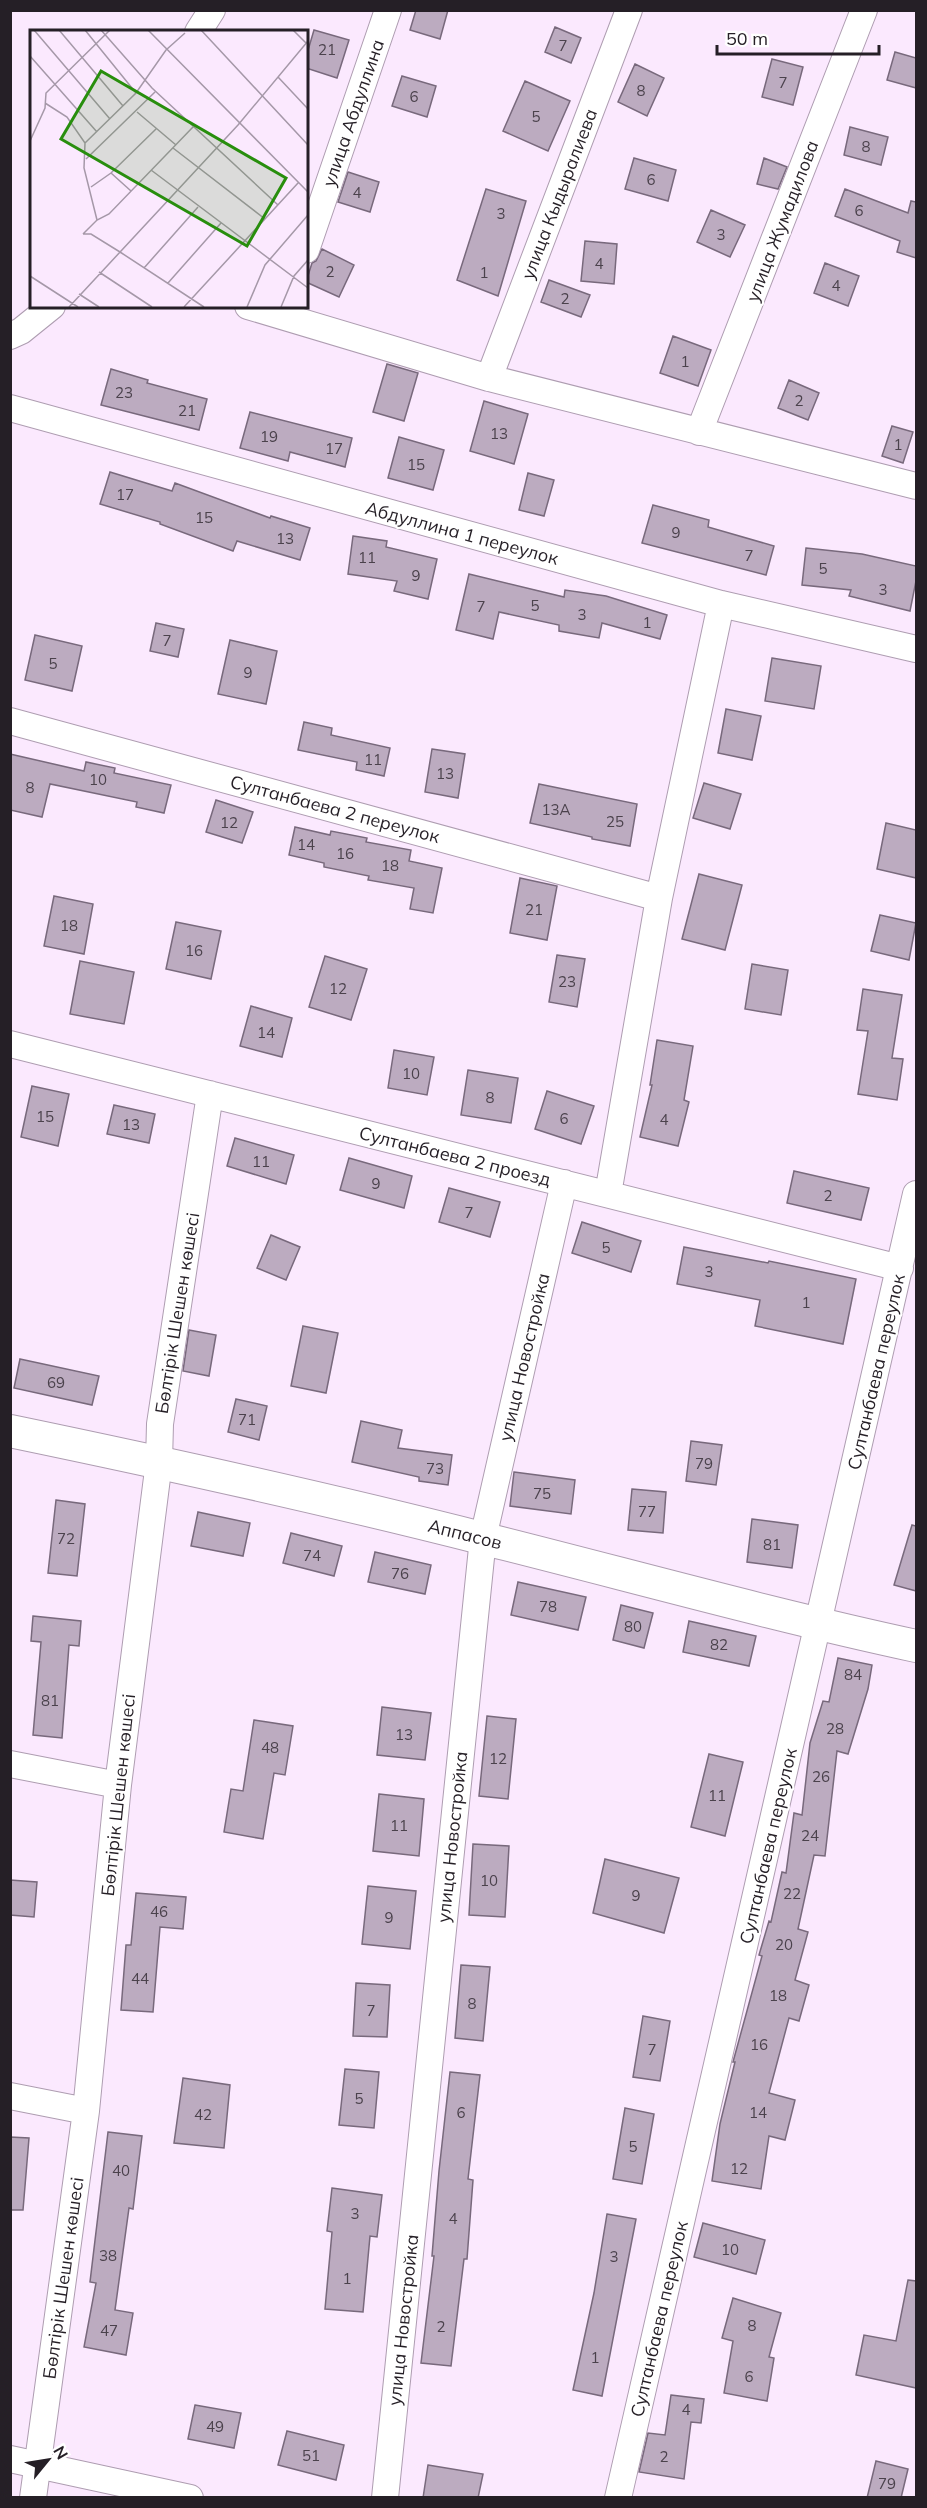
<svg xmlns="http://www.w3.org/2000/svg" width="927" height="2508" font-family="Mulish,sans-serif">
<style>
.building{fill:#bcabc0;stroke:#78697c;stroke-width:1.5}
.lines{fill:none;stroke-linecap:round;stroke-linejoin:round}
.minor-casing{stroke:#ae9db1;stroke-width:28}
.tertiary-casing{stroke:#ae9db1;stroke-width:34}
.minor{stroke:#fff;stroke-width:26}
.tertiary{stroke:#fff;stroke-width:32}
.labels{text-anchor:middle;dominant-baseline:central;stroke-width:4.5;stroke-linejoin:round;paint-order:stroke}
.number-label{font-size:15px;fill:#4b424c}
.street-label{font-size:18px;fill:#251f26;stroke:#fff}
.inset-road{fill:none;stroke:#a598a8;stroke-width:1.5}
.view{fill:#288e0d;fill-opacity:0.15;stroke:#288e0d;stroke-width:3}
.inset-edge{fill:none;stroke:#251f26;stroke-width:3}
</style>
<rect width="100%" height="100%" fill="#fbe9fe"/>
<path class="building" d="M416 10H448L440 39 410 30Z
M555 27 581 38 571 63 545 52Z
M314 30 349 40 337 78 306 68V57Z
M895 52 916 58V88L887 80Z
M772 59 803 67 793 105 762 97Z
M635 64 664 78 647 116 618 102Z
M402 76 436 86 427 117 392 106Z
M525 81 570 101 548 151 503 131Z
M850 127 888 137 881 165 844 155Z
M634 158 676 170 668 201 625 189Z
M764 158 787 167 778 189 757 184Z
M348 172 379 182 370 212 338 202Z
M486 189 526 201 498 296 457 280Z
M845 189 908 213 911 201 916 202V258L897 252 900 241 835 216Z
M711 210 745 225 730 257 697 242Z
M585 241 617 244 614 284 581 281Z
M322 249 354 265 339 297 306 282 312 263 316 261Z
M825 263 859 276 848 306 814 293Z
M549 280 590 295 581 317 541 302Z
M673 336 711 350 698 386 660 373Z
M387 364 418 373 404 421 373 412Z
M111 369 148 380 147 383 207 399 199 430 101 405Z
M789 380 819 393 808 420 778 408Z
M484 401 528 414 514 464 470 451Z
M250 412 352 438 345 467 290 452 288 461 240 448Z
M892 426 913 432 903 463 882 456Z
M399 437 444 450 433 490 388 478Z
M110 472 172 491 175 483 270 518 271 516 310 528 300 560 237 541 233 551 160 524V522L100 504Z
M528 473 554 480 544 516 519 510Z
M653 505 709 520 708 527 774 546 766 575 642 543Z
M353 536 387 541 386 547 437 559 428 599 394 591 397 581 348 574Z
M806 548 862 554 916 566V581L910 611 849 596 851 590 802 585Z
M469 574 564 597 565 590 606 596 667 615 660 639 602 623 599 638 559 631V625L499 612 493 639 456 630Z
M156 623 184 629 178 657 150 651Z
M35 635 82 646 72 691 25 680Z
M230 640 277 651 266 704 218 694Z
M772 658 821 666 814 709 765 701Z
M726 709 761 716 752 760 718 753Z
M304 722 332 728 331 735 390 748 384 776 356 770 357 762 298 750Z
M432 749 465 754 458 798 425 792Z
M10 754 84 771 86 762 115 768 114 773 171 785 164 813 136 807 137 802 50 784 42 817 10 810Z
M704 783 741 794 730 829 693 818Z
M539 784 637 804 630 846 592 839V837L530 823Z
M216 800 253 812 242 843 206 832Z
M886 823 916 830V878L877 869Z
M295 827 330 835 331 831 367 838 366 842 411 850 409 861 442 868 433 913 410 909 414 888 368 880 369 876 324 867V863L289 855Z
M699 874 742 885 725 950 682 939Z
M520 878 557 886 547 940 510 933Z
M54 896 93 904 84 954 44 946Z
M880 915 916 923 909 960 871 951Z
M176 922 221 931 211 979 166 969Z
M557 955 585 959 577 1007 549 1002Z
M325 956 367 969 351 1020 309 1007Z
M80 961 134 972 124 1024 70 1014Z
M752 964 788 970 781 1015 745 1009Z
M863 989 902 995 892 1058 903 1059 897 1100 858 1094 868 1031 857 1030Z
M251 1006 292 1018 282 1057 240 1046Z
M657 1040 693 1046 684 1100 689 1102 678 1146 640 1137 652 1085H650Z
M394 1050 434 1057 427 1095 388 1088Z
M468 1070 518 1078 511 1123 461 1115Z
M32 1086 69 1094 58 1146 21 1137Z
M547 1091 594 1106 581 1144 535 1129Z
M114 1105 155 1114 149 1143 107 1134Z
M235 1138 294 1155 286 1184 227 1166Z
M349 1158 412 1176 404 1208 340 1190Z
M794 1171 869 1188 861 1220 787 1203Z
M449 1188 500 1202 490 1237 439 1222Z
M582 1222 641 1241 631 1272 572 1253Z
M271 1235 300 1247 286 1280 257 1268Z
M684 1247 768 1263 769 1261 856 1279 843 1344 755 1326 760 1300 677 1284Z
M303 1326 338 1333 326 1393 291 1386Z
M189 1330 216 1335 209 1376 183 1371Z
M20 1359 99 1376 92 1405 14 1388Z
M236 1399 267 1406 259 1440 228 1432Z
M361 1421 402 1430 398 1448 452 1455 448 1485 419 1481V1477L352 1462Z
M691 1441 722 1445 716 1485 686 1481Z
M514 1472 575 1480 571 1514 510 1506Z
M632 1489 666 1492 663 1533 628 1530Z
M56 1500 85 1504 77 1576 48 1573Z
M198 1512 250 1523 243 1556 191 1546Z
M752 1519 798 1525 792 1568 747 1562Z
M912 1525 916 1526V1591L894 1585Z
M291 1533 342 1546 334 1576 283 1563Z
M375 1552 431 1565 425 1594 368 1582Z
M518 1582 586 1597 578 1630 511 1615Z
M621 1605 653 1613 644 1648 613 1640Z
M33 1616 81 1621 79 1646 69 1645 62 1738 33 1735 41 1642 31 1641Z
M689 1621 756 1636 749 1666 683 1652Z
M838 1658 872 1665 868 1689 848 1754 837 1751 825 1856 814 1855 798 1929 808 1932 795 1980 809 1985 799 2021 789 2018 769 2093 795 2100 785 2140 769 2136 761 2189 712 2181 720 2124 735 2062H733L736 2051 762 1956 759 1955 769 1921 771 1922 782 1872 786 1873 794 1813 802 1815 810 1743 823 1701 829 1702Z
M382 1707 431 1713 425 1760 377 1755Z
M487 1716 516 1719 508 1799 479 1796Z
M254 1720 293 1726 285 1775 274 1773 263 1839 224 1832 231 1789 243 1791Z
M709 1754 743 1762 725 1836 691 1827Z
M379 1794 424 1799 419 1856 373 1851Z
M473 1844 509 1846 505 1917 469 1915Z
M605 1859 679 1878 664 1933 593 1913Z
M10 1880 37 1882 34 1917 10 1915Z
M368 1886 416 1891 410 1949 362 1944Z
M136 1893 186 1897 183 1929 160 1927 153 2012 121 2010 126 1945H131Z
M461 1965 490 1967 483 2041 455 2038Z
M356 1983 390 1985 387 2037 353 2036Z
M643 2016 670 2021 660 2081 633 2077Z
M345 2069 379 2072 374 2128 339 2125Z
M450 2072 480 2075 468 2179 473 2180 467 2259H464L451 2366 421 2363 434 2256H432L439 2171Z
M183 2078 230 2085 224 2148 174 2143Z
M625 2108 654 2114 642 2184 613 2179Z
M108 2132 142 2136 133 2209 129 2208 115 2310 133 2313 126 2355 84 2347 96 2283 90 2282Z
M10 2137 29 2138 23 2210H10Z
M332 2188 382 2195 377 2237 370 2236 363 2312 325 2309 332 2232 327 2231Z
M607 2214 636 2219 602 2396 573 2390 594 2293Z
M703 2223 765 2240 756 2274 694 2257Z
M908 2280 916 2281V2388L856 2375 864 2335 896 2341Z
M733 2298 781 2313 769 2357 774 2358 767 2401 724 2393 733 2341 722 2338Z
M671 2395 704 2399 701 2423 691 2422 684 2479 639 2472 648 2433 665 2435Z
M195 2405 241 2413 234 2448 188 2439Z
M287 2431 344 2445 336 2480 278 2465Z
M876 2461 908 2469 901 2498H867Z
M428 2465 483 2474 478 2498H423Z"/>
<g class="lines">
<g class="minor-casing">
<path id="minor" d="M198 32 212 10
M306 250 388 10
M248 306 489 378 916 486
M10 336 21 331 52 306
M489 378 629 10
M10 408 721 604 916 649
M699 432 864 10
M10 721 659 898
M10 1044 900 1268
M608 1194 659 898 721 604
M10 1764 118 1785
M10 2096 86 2111
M10 2459 190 2498
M33 2498 86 2111 118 1785 159 1462 160 1424 210 1094
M385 2498 483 1538 564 1183
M618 2498 916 1194"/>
</g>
<g class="tertiary-casing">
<path id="tertiary" d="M10 1431C169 1464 328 1499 485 1539 629 1575 772 1615 916 1646"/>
</g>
<use href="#minor" class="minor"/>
<use href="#tertiary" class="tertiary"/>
</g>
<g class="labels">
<g class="number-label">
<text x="563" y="45">7</text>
<text x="327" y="49">21</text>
<text x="783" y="82">7</text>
<text x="641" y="90">8</text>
<text x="414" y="96">6</text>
<text x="536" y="116">5</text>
<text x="866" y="146">8</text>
<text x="651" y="179">6</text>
<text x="357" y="192">4</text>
<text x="859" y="210">6</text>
<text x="501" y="213">3</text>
<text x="721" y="234">3</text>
<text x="599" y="263">4</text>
<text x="330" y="271">2</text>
<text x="484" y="272">1</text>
<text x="836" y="285">4</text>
<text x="565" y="298">2</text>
<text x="685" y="361">1</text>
<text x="124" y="392">23</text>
<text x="799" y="400">2</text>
<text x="187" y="410">21</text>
<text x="499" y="433">13</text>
<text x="269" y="436">19</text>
<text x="898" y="444">1</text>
<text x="334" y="448">17</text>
<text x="416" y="464">15</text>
<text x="125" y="494">17</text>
<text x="204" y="517">15</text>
<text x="676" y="532">9</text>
<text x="285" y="538">13</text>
<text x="749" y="555">7</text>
<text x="367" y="557">11</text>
<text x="823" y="568">5</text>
<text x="416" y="575">9</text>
<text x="883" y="589">3</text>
<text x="535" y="605">5</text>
<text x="481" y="606">7</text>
<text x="582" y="614">3</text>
<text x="647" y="622">1</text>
<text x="167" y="640">7</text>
<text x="53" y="663">5</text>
<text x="248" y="672">9</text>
<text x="373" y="759">11</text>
<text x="445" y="773">13</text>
<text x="98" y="779">10</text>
<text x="30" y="787">8</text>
<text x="556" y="809">13А</text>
<text x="615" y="821">25</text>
<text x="229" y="822">12</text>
<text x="306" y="844">14</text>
<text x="345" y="853">16</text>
<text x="390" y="865">18</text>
<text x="534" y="909">21</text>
<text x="69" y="925">18</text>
<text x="194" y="950">16</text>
<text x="567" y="981">23</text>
<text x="338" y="988">12</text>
<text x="266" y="1032">14</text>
<text x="411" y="1073">10</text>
<text x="490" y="1097">8</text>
<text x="45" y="1116">15</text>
<text x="564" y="1118">6</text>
<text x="664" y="1119">4</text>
<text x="131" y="1124">13</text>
<text x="261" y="1161">11</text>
<text x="376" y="1183">9</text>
<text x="828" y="1195">2</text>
<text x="469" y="1212">7</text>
<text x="606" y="1247">5</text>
<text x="709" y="1271">3</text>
<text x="806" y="1302">1</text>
<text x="56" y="1382">69</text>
<text x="247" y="1419">71</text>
<text x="704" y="1463">79</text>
<text x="435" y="1468">73</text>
<text x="542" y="1493">75</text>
<text x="647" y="1511">77</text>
<text x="66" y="1538">72</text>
<text x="772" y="1544">81</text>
<text x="312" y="1555">74</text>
<text x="400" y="1573">76</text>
<text x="548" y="1606">78</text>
<text x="633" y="1626">80</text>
<text x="719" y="1644">82</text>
<text x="853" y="1674">84</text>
<text x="50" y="1700">81</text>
<text x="835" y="1728">28</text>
<text x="404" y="1734">13</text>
<text x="270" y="1747">48</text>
<text x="498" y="1758">12</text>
<text x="821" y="1776">26</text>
<text x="717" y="1795">11</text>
<text x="399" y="1825">11</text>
<text x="810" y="1835">24</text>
<text x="489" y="1880">10</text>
<text x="792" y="1893">22</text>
<text x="636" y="1895">9</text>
<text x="159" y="1911">46</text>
<text x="389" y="1917">9</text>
<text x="784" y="1944">20</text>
<text x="140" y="1978">44</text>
<text x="778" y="1995">18</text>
<text x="472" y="2003">8</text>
<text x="371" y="2010">7</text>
<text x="759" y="2044">16</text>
<text x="652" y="2049">7</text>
<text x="359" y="2098">5</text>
<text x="461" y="2112">6</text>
<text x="758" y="2112">14</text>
<text x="203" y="2114">42</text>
<text x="633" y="2146">5</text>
<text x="739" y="2168">12</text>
<text x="121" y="2170">40</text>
<text x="355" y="2213">3</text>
<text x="453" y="2218">4</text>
<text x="730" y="2249">10</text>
<text x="108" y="2255">38</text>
<text x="614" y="2256">3</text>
<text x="347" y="2278">1</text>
<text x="752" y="2325">8</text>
<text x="441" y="2326">2</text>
<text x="109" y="2330">47</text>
<text x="595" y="2357">1</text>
<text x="749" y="2376">6</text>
<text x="686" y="2409">4</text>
<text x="215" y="2426">49</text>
<text x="311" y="2455">51</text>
<text x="664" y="2456">2</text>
<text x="887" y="2483">79</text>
</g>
<g class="street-label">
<text transform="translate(353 113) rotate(-71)">улица Абдуллина</text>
<text transform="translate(559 194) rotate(-69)">улица Кыдыралиева</text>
<text transform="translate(782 221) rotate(-69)">улица Жумадилова</text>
<text transform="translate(462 533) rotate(15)">Абдуллина 1 переулок</text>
<text transform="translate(335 809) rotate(15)">Султанбаева 2 переулок</text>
<text transform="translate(455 1156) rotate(14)">Султанбаева 2 проезд</text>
<text transform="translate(177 1313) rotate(-81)">Бөлтірік Шешен көшесі</text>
<text transform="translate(524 1357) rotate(-77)">улица Новостройка</text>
<text transform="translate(876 1372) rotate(-77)">Султанбаева переулок</text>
<text transform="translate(465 1534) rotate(14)">Аппасов</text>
<text transform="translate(118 1795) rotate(-84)">Бөлтірік Шешен көшесі</text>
<text transform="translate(452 1837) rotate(-84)">улица Новостройка</text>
<text transform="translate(768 1846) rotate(-77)">Султанбаева переулок</text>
<text transform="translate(63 2278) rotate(-82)">Бөлтірік Шешен көшесі</text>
<text transform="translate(659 2319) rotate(-77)">Султанбаева переулок</text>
<text transform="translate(403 2320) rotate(-84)">улица Новостройка</text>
</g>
</g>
<g transform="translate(30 30)">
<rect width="278" height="278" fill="#fbe9fe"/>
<path class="inset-road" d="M4 0 80 89M29 0 93 76M55 0 106 63M71 0 122 58 248 175M118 0 278 162M171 0 278 115M263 0 276 13M0 26 67 102M248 47 278 79M15 73 37 87 55 113 54 138 67 190M107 82 146 115M0 111 15 78 16 63 80 0M55 113 106 63 136 20 155 3M143 118 235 189M56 129 125 62M121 140 278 258M81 143 101 161M61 157 81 143 126 99M53 204 67 190 79 184 163 97M53 204H61L90 222 174 277M114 238 168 177M69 242 122 277M0 246 48 277M138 253 191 193M49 264 69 277M39 277 208 95 278 11M154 277 268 153M217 277 235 235 278 185M251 277 264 246 278 230"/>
<path class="view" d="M71 41 256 148 217 216 31 109Z"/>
<rect width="278" height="278" class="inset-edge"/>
</g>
<rect width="927" height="2508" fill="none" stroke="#251f26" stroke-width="24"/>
<g transform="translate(48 2460) rotate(60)" stroke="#ffffff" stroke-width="4.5" paint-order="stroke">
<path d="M0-4.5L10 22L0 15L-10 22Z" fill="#251f26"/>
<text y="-9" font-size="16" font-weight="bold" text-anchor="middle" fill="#251f26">N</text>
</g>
<path d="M717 45v9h162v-9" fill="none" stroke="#251f26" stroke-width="3"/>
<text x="726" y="45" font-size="18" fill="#251f26" stroke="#ffffff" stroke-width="4.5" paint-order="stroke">50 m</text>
</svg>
